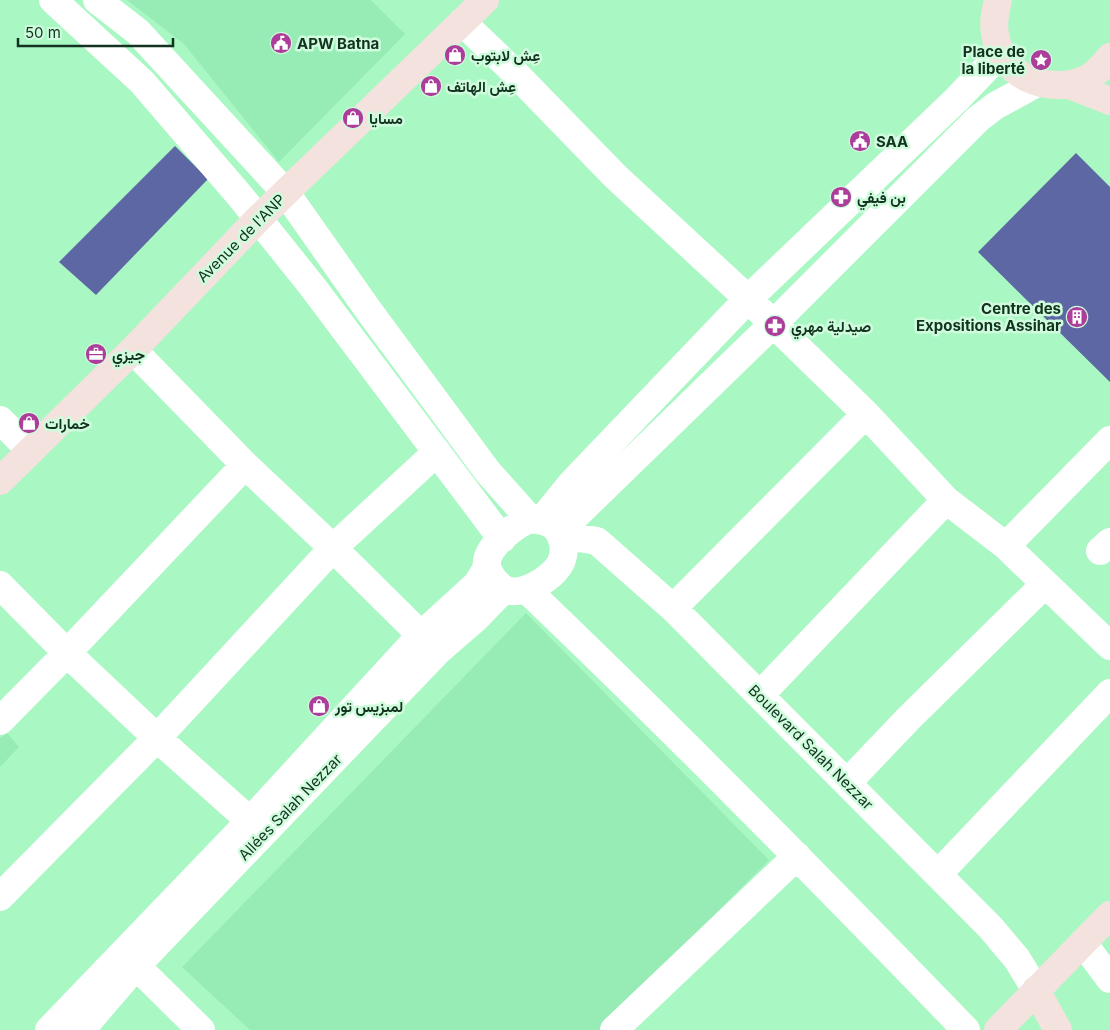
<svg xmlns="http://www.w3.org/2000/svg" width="1110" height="1030" font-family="Inter,Vazirmatn,sans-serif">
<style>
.built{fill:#97ecb5}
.building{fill:#5c67a3}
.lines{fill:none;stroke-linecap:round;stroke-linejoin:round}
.minor{stroke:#fff;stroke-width:28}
.major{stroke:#f3e2dd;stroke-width:28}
.labels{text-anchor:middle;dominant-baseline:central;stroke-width:5;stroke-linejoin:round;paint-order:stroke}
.poi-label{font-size:15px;font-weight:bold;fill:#133320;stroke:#cffcdd;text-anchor:start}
.street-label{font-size:15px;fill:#133320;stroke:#cffcdd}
</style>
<rect width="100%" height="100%" fill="#a9f7c3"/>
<path class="built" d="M127 0H371L405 34 279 162 184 44Z
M526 613 769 860 599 1030H250L182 967Z
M7 733 19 747 0 767V738Z"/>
<path class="building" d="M175 146 208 179 96 295 59 262Z
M1076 153 1110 187V382L978 252Z"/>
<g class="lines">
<path class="minor" d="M53 0 142 82 240 196 312 286 502 539
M97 0 138 32 286 193 369 311 488 472 530 519
M462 22 509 67 616 177 748 299 866 414 946 500 1006 546 1110 646
M133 350 245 465 333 548 433 647
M0 420 30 450
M530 519C535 520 541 520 546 522 562 527 568 549 560 564 551 580 518 600 501 587 494 582 485 569 487 561 489 545 516 524 530 519Z
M541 521 571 484 748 299 957 99 1001 53
M559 532 774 323 978 119 995 106 1037 83
M563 540 579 538 597 541 673 608 991 928 1017 959 1036 990
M1006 546 1110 440
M1100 551 1110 542
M0 585 67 653 157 738 250 821
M527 590C677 733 822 881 966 1030
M673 608 866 414
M760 695 946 500
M0 721 67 653 245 465
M847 783 908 719 1045 584
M938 874 1110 693
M0 897 157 738 333 548 437 452
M1083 943 1110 979
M123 953 201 1030
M49 1030 250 821 420 636 477 584 487 568
M81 1030 136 966 438 651 475 619 504 589
M614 1030 797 856"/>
<path class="major" d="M998 0C995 12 993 22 995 34 1001 76 1048 95 1084 80 1095 75 1103 66 1110 57
M1069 85 1110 101
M0 481 133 350 258 219 485 0
M1036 990 1058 1030
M998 1030 1110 915"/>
</g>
<defs>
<g id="civic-disc" transform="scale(1.125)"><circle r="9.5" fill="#ac3d9a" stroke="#cffcdd"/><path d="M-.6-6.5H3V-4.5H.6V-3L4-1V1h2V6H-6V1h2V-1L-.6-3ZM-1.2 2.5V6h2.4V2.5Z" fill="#fff"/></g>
<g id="shop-disc" transform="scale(1.125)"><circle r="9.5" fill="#ac3d9a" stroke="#cffcdd"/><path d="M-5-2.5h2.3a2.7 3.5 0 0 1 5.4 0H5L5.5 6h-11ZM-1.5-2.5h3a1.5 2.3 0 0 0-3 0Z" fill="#fff"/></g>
<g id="sight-disc" transform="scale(1.125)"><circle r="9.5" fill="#ac3d9a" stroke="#cffcdd"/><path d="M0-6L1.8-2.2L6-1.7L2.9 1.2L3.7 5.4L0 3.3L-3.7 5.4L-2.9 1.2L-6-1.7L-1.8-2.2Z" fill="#fff"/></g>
<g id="pharmacy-disc" transform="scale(1.125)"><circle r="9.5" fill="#ac3d9a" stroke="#cffcdd"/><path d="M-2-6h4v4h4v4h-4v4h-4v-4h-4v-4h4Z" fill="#fff"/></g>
<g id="building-disc" transform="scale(1.125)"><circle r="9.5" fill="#ac3d9a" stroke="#cffcdd"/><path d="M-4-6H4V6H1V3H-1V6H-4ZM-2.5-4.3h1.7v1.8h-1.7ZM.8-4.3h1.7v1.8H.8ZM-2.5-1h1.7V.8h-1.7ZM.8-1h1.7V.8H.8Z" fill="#fff"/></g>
<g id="office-disc" transform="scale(1.125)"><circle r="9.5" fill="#ac3d9a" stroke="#cffcdd"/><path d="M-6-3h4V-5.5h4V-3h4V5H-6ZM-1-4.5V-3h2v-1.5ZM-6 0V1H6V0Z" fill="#fff"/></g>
</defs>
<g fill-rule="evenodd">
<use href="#civic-disc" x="281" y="43"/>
<use href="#shop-disc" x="455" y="55"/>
<use href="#sight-disc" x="1041" y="60"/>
<use href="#shop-disc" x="431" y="86"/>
<use href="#shop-disc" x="353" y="118"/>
<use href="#civic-disc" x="860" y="141"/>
<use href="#pharmacy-disc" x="841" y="197"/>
<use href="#building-disc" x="1077" y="317"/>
<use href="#pharmacy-disc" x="775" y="326"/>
<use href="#office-disc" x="96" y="354"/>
<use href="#shop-disc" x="29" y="423"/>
<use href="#shop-disc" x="319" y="706"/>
</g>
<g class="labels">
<g class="poi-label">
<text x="297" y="43">APW Batna</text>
<text x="1025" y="51" text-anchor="end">Place de<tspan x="1025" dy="17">la liberté</tspan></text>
<text x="471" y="55">عِش لابتوب</text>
<text x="447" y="86">عِش الهاتف</text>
<text x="369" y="118">مسايا</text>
<text x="876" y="141">SAA</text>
<text x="857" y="197">بن فيفي</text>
<text x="1061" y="308" text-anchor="end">Centre des<tspan x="1061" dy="17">Expositions Assihar</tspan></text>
<text x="791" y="326">صيدلية مهري</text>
<text x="112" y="354">جيزي</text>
<text x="45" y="423">خمارات</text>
<text x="335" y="706">لمبزيس تور</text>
</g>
<g class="street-label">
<text transform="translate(241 238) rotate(-45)">Avenue de l'ANP</text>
<text transform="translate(811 747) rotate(45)">Boulevard Salah Nezzar</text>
<text transform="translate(290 807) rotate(-46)">Allées Salah Nezzar</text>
</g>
</g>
<path d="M18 38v8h155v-8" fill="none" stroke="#133320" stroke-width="2.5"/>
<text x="25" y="38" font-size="15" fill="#133320" stroke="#cffcdd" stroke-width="4" paint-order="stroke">50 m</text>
</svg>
